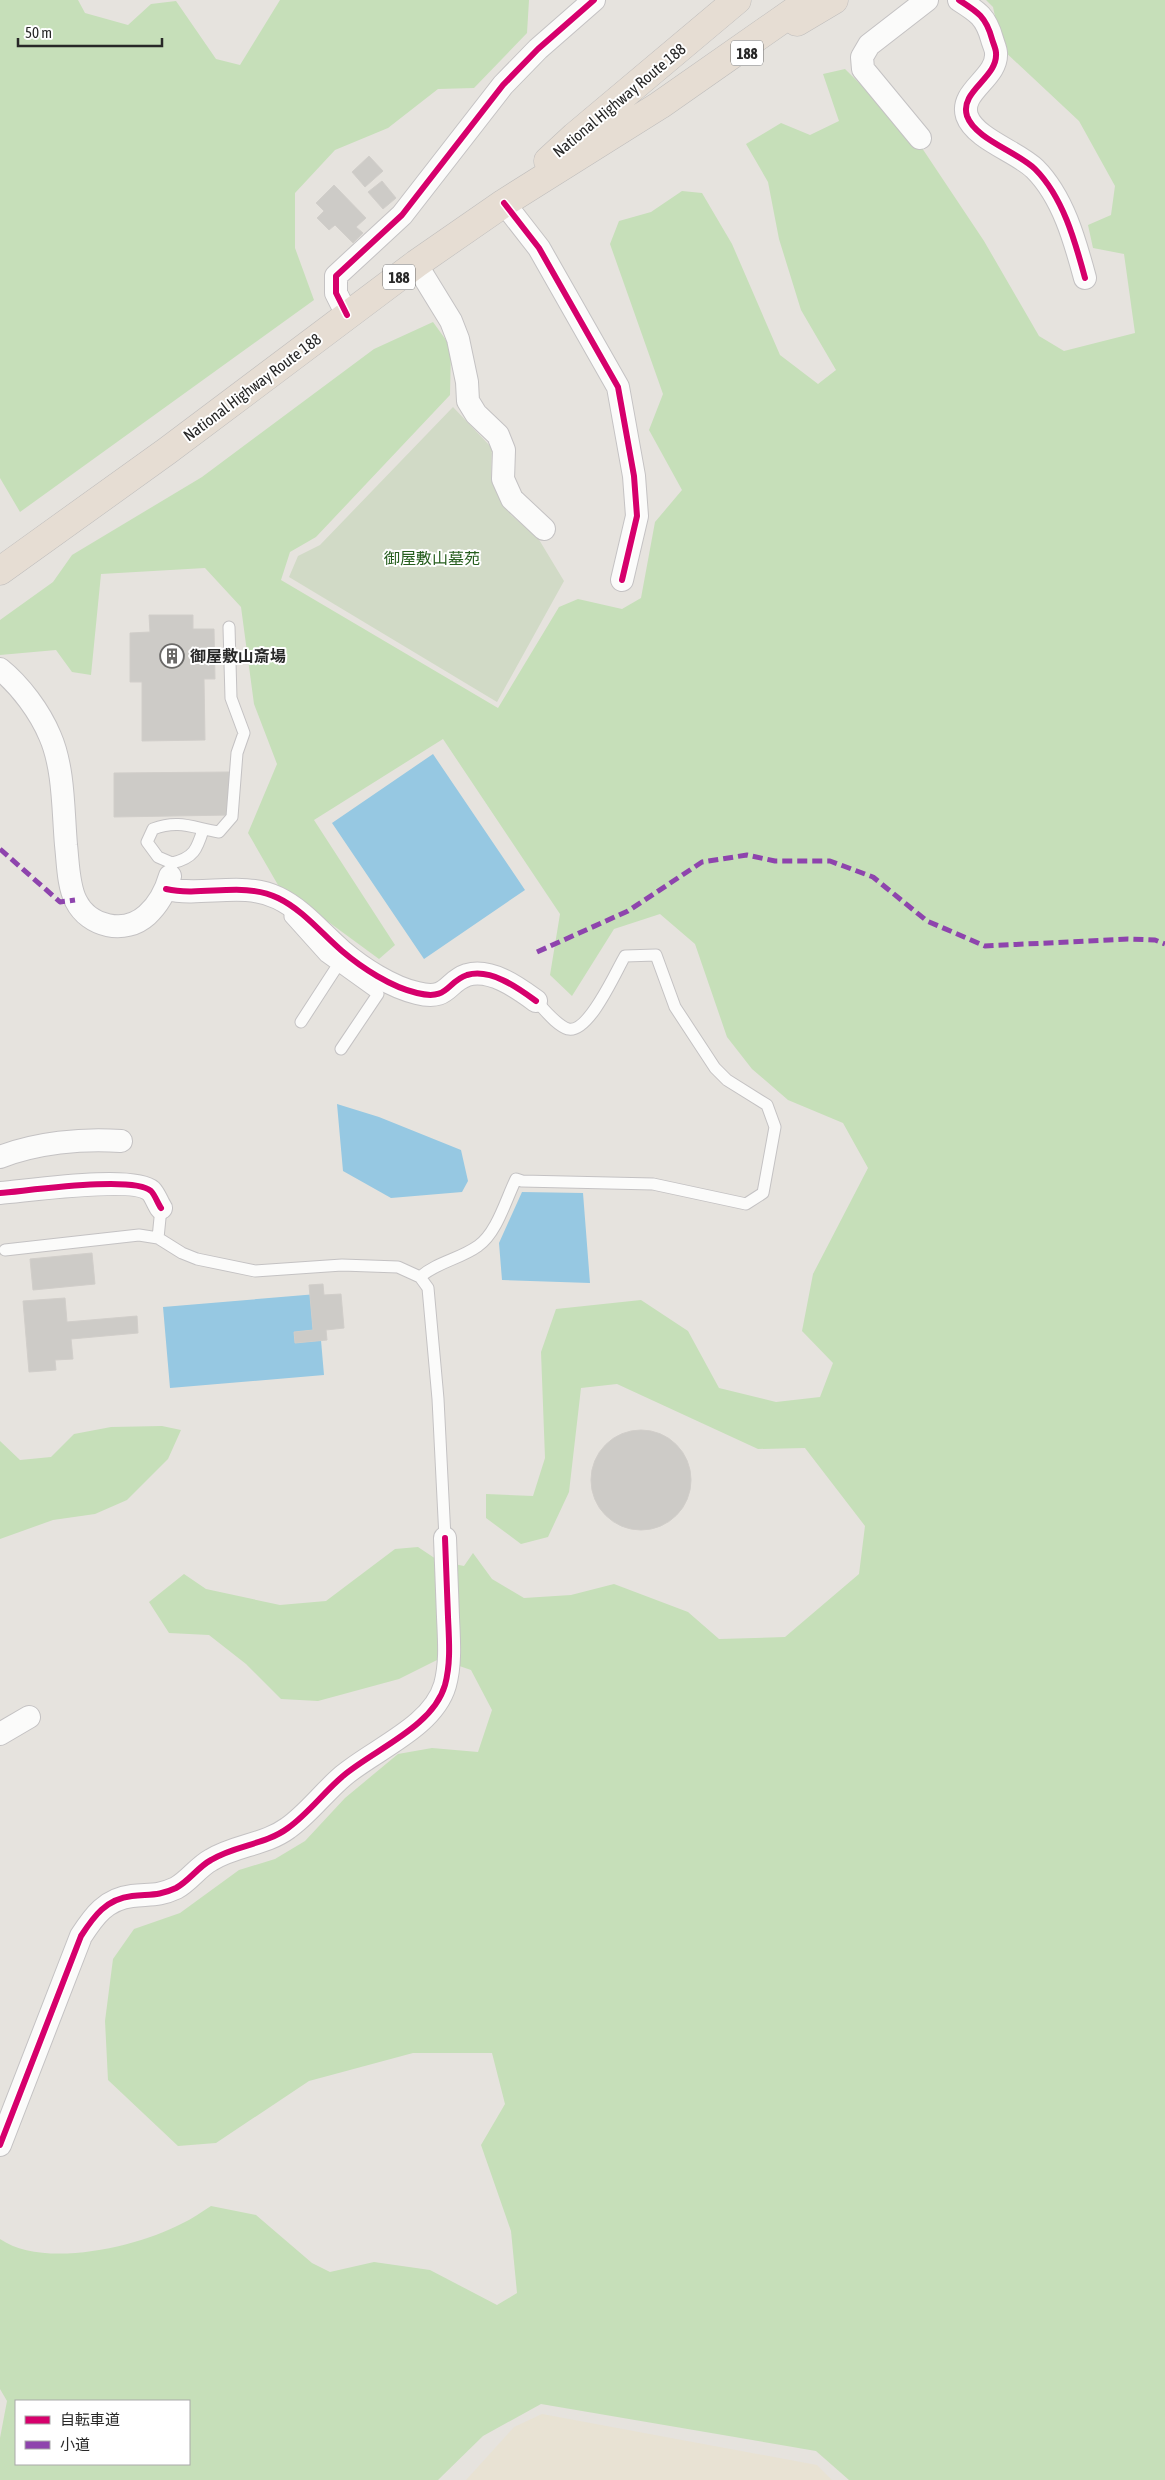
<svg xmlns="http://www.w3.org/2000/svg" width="1165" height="2480" font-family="'Asap Condensed','Noto Sans JP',sans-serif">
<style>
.education{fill:#e8e2d3}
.green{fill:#c6dfb9;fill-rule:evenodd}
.cemetery{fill:#d1dac6}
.water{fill:#96c8e2}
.building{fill:#cdcbc7;stroke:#d1ceca}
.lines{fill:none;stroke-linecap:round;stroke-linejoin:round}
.lane-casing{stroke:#c4c2c3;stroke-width:13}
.street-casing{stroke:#c4c2c3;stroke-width:24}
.highway-casing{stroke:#bfbdbc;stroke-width:29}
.lane{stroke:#fbfbfa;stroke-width:11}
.street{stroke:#fbfbfa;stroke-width:22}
.highway{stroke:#e6ddd3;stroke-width:28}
.quiet{stroke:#8e44ad;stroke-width:5;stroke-dasharray:10 5;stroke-linecap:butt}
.cycleway-casing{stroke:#fff;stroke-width:9}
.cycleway{stroke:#d6006c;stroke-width:6}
.labels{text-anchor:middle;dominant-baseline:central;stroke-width:4;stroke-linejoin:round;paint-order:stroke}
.shield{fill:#fff;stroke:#686868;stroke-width:1}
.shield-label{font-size:15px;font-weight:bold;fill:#282828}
.street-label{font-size:16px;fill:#282828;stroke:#fff}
.park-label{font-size:16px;fill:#265e1e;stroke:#fff}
.poi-label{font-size:16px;font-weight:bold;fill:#282828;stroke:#fff;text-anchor:start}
</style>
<rect width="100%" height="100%" fill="#e6e3de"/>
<path class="education" d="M542 2414 817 2465 832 2480H466L514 2427Z"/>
<path class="green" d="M0 0H78L85 13 128 25 151 4 176 1 216 59 240 65 280 0H529L527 33 474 88 438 89 388 128 335 150 295 193V248L314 300 20 512 0 478Z
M986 0H1165V2480H849L816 2451 541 2404 483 2436 438 2480H0V2438L7 2401 0 2389V2239C43 2269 137 2247 181 2224 192 2219 201 2212 211 2206L256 2215 312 2263 330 2272 374 2262 430 2270 497 2305 517 2293 511 2231 481 2145 505 2104 492 2053H413L309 2081 216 2143 178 2146 108 2080 105 2021 113 1959 134 1929 180 1913 239 1870 275 1859 305 1841 345 1798 398 1754 432 1748 478 1752 492 1710 471 1670 439 1659 399 1679 318 1701 281 1699 246 1664 209 1635 169 1633 149 1602 184 1574 206 1589 280 1605 326 1601 395 1549 418 1547 439 1561 464 1566 473 1553 492 1579 524 1598 571 1595 614 1584 688 1612 719 1639 785 1637 859 1574 865 1526 805 1448 758 1449 617 1384 581 1388 569 1492 548 1537 521 1544 486 1518V1494L533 1496 545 1458 541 1352 556 1309 641 1300 688 1331 719 1388 776 1402 820 1397 833 1363 802 1331 813 1274 868 1168 843 1123 788 1100 752 1069 727 1037 695 944 660 914 614 929 572 996 550 975 560 914 443 739 314 820 395 945 379 959 278 885 248 833 277 764 254 704 241 607 205 568 101 574 91 675 72 672 56 650 0 655V620L53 582 72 555 202 477 374 349 433 322 451 347 450 395 316 537 290 552 281 580 498 708 559 607 578 599 622 609 641 598 655 522 682 490 649 430 663 394 610 244 619 221 651 212 682 191 702 193 732 244 780 355 818 384 836 370 801 310 779 239 768 182 746 144 781 123 810 135 839 121 823 74 845 69 916 139 984 241 1039 336 1064 351 1135 333 1124 254 1093 248 1088 225 1111 215 1115 186 1079 121 1002 49 993 7ZM16 2401H189V2464H16Z
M162 1426 181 1430 168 1459 127 1500 95 1514 53 1520 0 1539V1441L20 1460 51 1457 74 1434 111 1427Z"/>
<path class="cemetery" d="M453 407 492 448 491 475 499 496 511 515 538 538 564 581 497 702 289 577 298 556 320 545Z"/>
<path class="water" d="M433 754 525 890 424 959 332 823Z
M337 1104 379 1117 461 1150 468 1181 462 1192 391 1198 343 1171Z
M522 1192 583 1193 590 1283 502 1280 499 1243Z
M317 1294 324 1375 170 1388 163 1307Z"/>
<path class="building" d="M369 156 383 171 365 187 352 172Z
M382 181 396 198 383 209 368 192Z
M334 185 366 218 356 227 363 233 353 243 335 225 329 230 317 218 324 211 316 203Z
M149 615H193V629H214L215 679H204L205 740 142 741V682H130V633L150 632Z
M229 772 230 815 114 817V773Z
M92 1253 95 1284 33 1290 30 1259Z
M323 1284 324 1295 341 1294 344 1328 326 1330 327 1340 295 1343 294 1332 313 1330 309 1285Z
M65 1298 67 1322 137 1316 138 1333 71 1339 73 1359 55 1360 56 1370 29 1372 23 1301Z
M591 1480a50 50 0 1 1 100 0a50 50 0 1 1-100 0Z"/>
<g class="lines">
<g class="lane-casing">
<path id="lane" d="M172 863C194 858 197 849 203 830
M170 876 172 863 158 857 147 842 153 829C179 819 193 828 219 832L232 817 237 753 244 733 231 698 229 627
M290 913V917L325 956 378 994 341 1049
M301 1022 338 965
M158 1238 161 1208
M5 1250 139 1235 158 1238 182 1253 197 1259 255 1271 342 1265 398 1267 420 1277 428 1288 438 1399 445 1538
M420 1277C437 1262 460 1259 478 1246 497 1233 506 1199 516 1179L522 1181 653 1184 746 1204 763 1193 775 1127 767 1105 727 1080 715 1068 675 1007 656 955 625 956C616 971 589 1034 568 1029 556 1025 545 1010 536 1001"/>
</g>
<g class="street-casing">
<path id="street" d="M959 0C978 12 986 17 992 39 993 43 996 49 996 53 998 78 959 91 967 116 975 139 1018 152 1035 169 1063 197 1075 241 1085 278
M920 138 863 69 862 57 869 45 927 0
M504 203 539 248 618 387 634 476 637 516 622 580
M416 264 451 321 458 339 467 382 468 401 476 414 498 435 504 450 503 479 512 499 544 529
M347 315 336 293V276L402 215 503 85 538 49 594 0
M0 669C20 685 40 712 50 736 64 768 63 810 66 845 68 862 68 886 76 901 89 927 125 935 147 915 159 904 166 890 170 876
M166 889C203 897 243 881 278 898 303 910 321 933 342 951 362 968 391 987 417 993 449 1001 446 982 467 975 491 968 518 988 536 1001
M0 1157C36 1143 82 1138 121 1141
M0 1193C27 1191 133 1175 151 1191 155 1195 158 1204 161 1208
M0 1734 29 1717
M0 2145 81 1936C94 1916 106 1899 132 1896 150 1894 159 1896 176 1888 189 1881 198 1867 211 1860 235 1845 265 1845 288 1828 308 1814 324 1792 343 1776 375 1749 433 1727 445 1685 451 1663 449 1640 448 1617 447 1591 446 1564 445 1538"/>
</g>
<g class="highway-casing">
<path id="highway" d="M797 22 834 0
M548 161 575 136 737 0
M0 571 167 451 416 264 504 203 660 105 810 0"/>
</g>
<use href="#lane" class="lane"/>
<use href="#street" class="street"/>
<use href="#highway" class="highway"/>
<path class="quiet" d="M0 849 60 902 75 900
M537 952 628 911 702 862 747 855 775 861H830L873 877 927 921 985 946 1128 939 1155 940 1165 944"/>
<g class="cycleway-casing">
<path id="cycleway" d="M959 0C978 12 986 17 992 39 993 43 996 49 996 53 998 78 959 91 967 116 975 139 1018 152 1035 169 1063 197 1075 241 1085 278
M504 203 539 248 618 387 634 476 637 516 622 580
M347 315 336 293V276L402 215 503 85 538 49 594 0
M166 889C203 897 243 881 278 898 303 910 321 933 342 951 362 968 391 987 417 993 449 1001 446 982 467 975 491 968 518 988 536 1001
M0 1193C27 1191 133 1175 151 1191 155 1195 158 1204 161 1208
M0 2145 81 1936C94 1916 106 1899 132 1896 150 1894 159 1896 176 1888 189 1881 198 1867 211 1860 235 1845 265 1845 288 1828 308 1814 324 1792 343 1776 375 1749 433 1727 445 1685 451 1663 449 1640 448 1617 447 1591 446 1564 445 1538"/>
</g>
<use href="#cycleway" class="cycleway"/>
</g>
<defs>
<g id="building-ring" transform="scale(1.25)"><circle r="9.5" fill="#fff" stroke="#6a6968" stroke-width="1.5"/><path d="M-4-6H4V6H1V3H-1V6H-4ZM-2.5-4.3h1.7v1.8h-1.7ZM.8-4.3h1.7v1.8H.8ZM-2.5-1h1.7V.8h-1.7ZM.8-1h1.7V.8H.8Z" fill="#6a6968"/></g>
</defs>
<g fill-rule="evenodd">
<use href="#building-ring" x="172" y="656"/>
</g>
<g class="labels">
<g class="shield">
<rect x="731" y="40.5" width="32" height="25" rx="4"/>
<rect x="383" y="264.5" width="32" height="25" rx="4"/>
</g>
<g class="shield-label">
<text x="747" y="53">188</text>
<text x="399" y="277">188</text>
</g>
<g class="street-label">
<text transform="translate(619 100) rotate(-40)">National Highway Route 188</text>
<text transform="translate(252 387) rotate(-37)">National Highway Route 188</text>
</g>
<g class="park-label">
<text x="432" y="558">御屋敷山墓苑</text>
</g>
<g class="poi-label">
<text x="190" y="656">御屋敷山斎場</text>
</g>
</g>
<rect x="15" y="2400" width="175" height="65" fill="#ffffff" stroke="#a9a9a9"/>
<rect x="25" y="2416" width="25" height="8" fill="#d6006c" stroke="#a9a9a9"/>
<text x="60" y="2425" font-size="15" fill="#282828">自転車道</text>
<rect x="25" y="2441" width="25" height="8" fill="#8e44ad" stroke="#a9a9a9"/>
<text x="60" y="2450" font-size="15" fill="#282828">小道</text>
<path d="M18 38v8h144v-8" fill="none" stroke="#282828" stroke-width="2.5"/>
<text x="25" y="38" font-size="15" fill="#282828" stroke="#ffffff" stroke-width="4" paint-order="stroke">50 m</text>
</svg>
